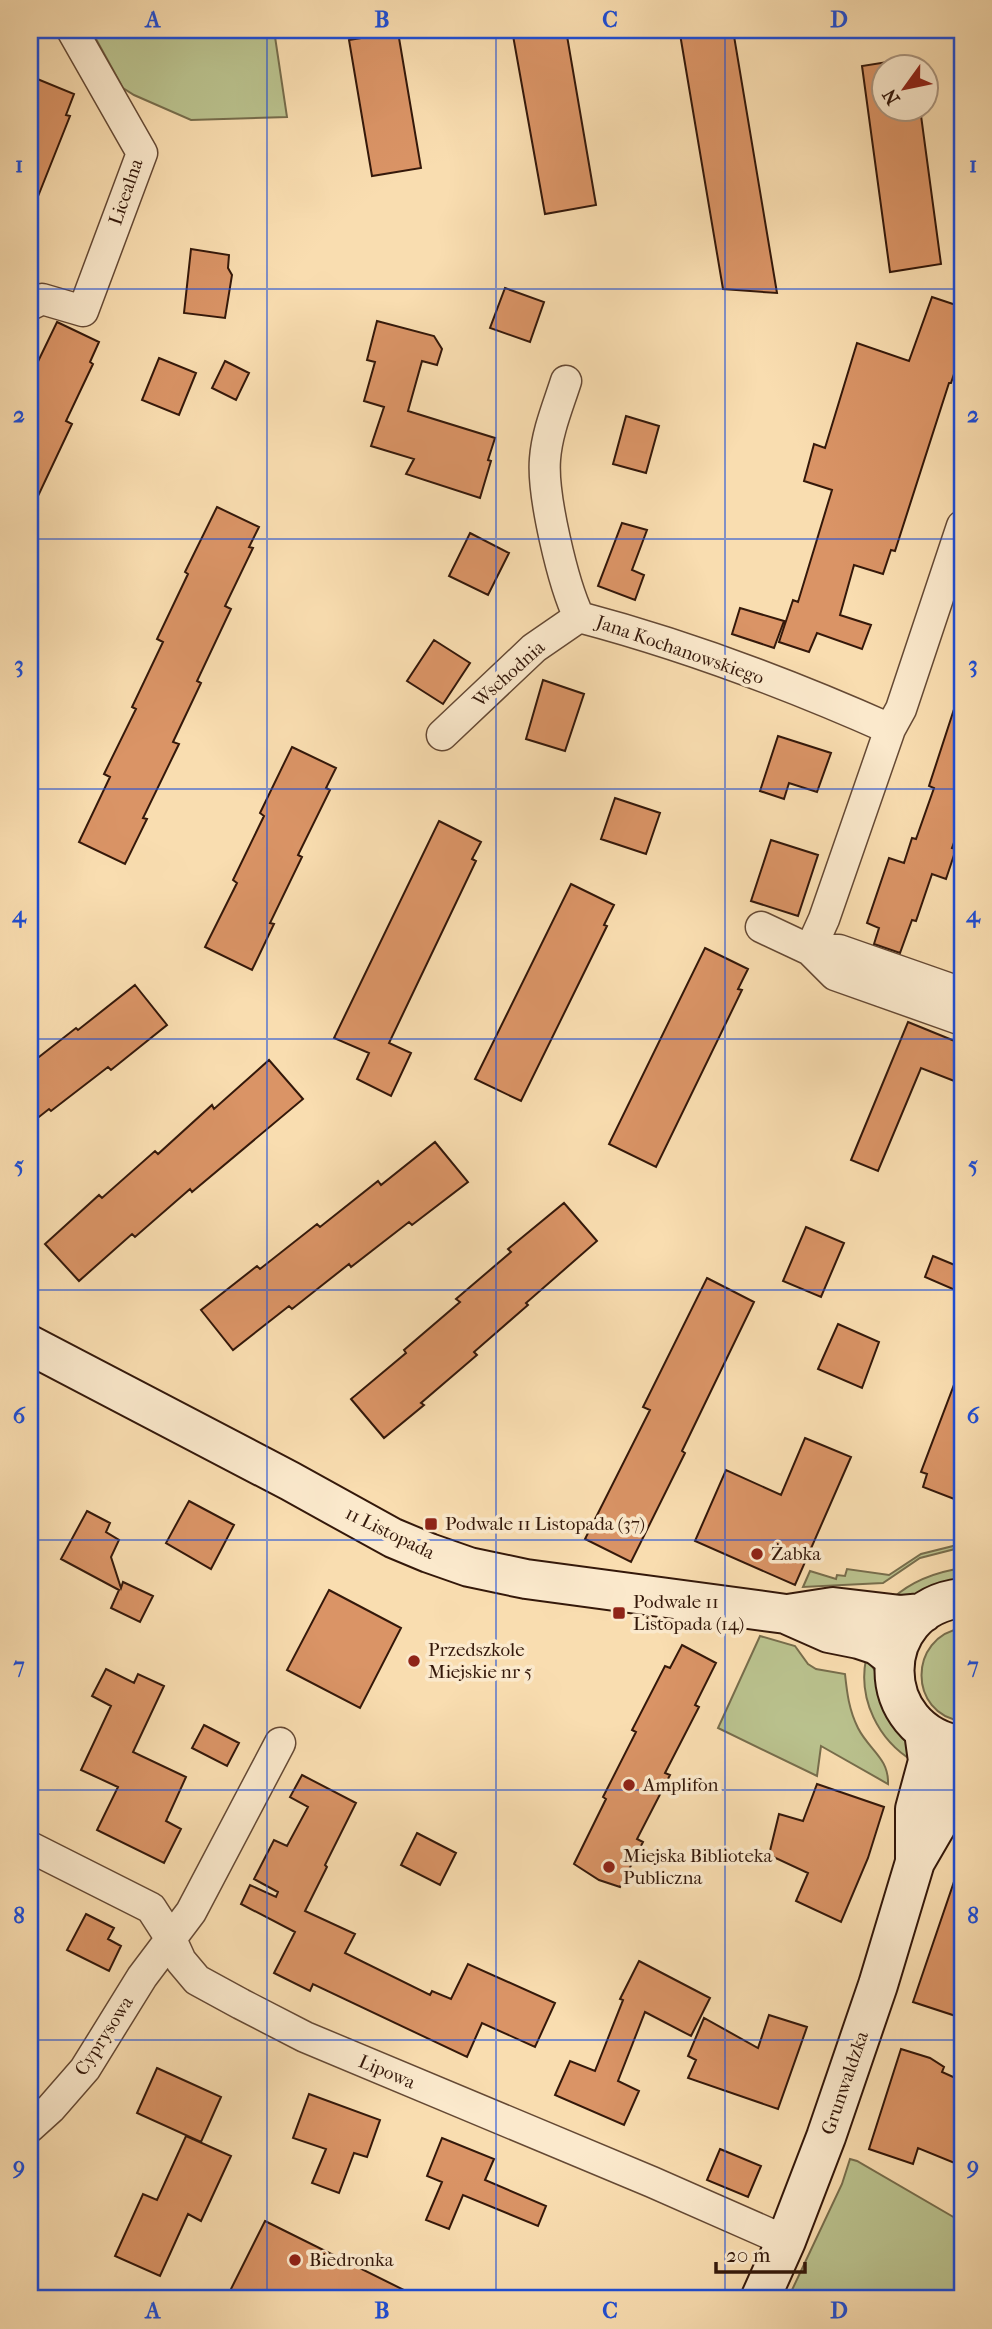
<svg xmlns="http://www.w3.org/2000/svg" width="992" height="2329" font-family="'IM FELL French Canon',serif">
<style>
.green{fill:#bac28e;stroke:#776d4c;stroke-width:2}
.building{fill:#da9466;stroke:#34180a;stroke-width:2}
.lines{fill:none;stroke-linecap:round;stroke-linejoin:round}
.street-casing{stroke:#654934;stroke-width:33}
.secondary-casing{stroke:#34180a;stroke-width:42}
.street{stroke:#fbe9cc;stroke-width:30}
.secondary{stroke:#fbe9cc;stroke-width:38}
.grid{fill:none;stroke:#1d4ed8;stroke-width:2;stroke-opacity:0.55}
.poi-dot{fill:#8f2418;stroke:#fbe9cc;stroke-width:2.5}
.labels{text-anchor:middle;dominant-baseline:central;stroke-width:7;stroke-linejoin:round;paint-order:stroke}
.street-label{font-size:19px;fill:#34180a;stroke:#fbe9cc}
.poi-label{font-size:19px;fill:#34180a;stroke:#fbe9cc;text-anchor:start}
.neatline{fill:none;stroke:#1d4ed8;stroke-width:2.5}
.grid-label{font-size:23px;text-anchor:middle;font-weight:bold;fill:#1d4ed8}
</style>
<rect width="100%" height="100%" fill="#f9ddb0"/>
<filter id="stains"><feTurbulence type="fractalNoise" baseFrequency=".00286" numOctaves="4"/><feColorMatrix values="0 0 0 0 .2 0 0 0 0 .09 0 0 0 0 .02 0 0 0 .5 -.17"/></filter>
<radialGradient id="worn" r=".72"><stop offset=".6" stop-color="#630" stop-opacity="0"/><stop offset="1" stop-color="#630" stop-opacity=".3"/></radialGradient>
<path class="green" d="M91 30H274L287 117 191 120 134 95 123 88Z
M962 1540V1544L955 1549 920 1558 883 1583 803 1587 810 1571 836 1579 837 1575 845 1576 847 1569 889 1575 921 1554 953 1546Z
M962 1568V1582L924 1596 893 1598C913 1580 936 1572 962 1568Z
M962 1628V1721C908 1714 908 1637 962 1628Z
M760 1636 795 1646 808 1664 816 1669 845 1674C847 1693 849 1710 858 1728 869 1750 889 1758 888 1784L821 1746 817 1776 718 1728Z
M866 1659C885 1679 906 1733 913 1761 878 1740 858 1699 866 1659Z
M850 2159 857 2161 962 2222V2299H813L792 2290 842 2184Z"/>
<path class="building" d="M512 30H566L596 205 545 214Z
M707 30H733L777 293 723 289 680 34Z
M398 32 421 168 372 176 349 40Z
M913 58 914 66H884V108H920L941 264 890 272 862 66Z
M30 76 74 94 66 115 70 116 31 214Z
M191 249 229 255 228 268 232 275 225 318 184 313Z
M505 288 544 302 530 342 490 328Z
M932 297 962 307V350L951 383H949L895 551 891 550 883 574 854 565 840 615 871 625 862 649 817 633 809 652 779 642 793 600 798 602 832 490 804 481 814 444 825 448 857 343 909 361Z
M377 321 434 336 442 349 437 365 422 361 408 411 495 438 488 460 491 461 480 498 406 474 414 459 371 446 384 407 364 401 375 362 367 360Z
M57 322 99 342 90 362 93 364 66 421 72 424 30 513V378Z
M159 358 196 373 179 415 142 400Z
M225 361 249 373 236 400 212 388Z
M626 416 659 426 646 473 613 464Z
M217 507 259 527 249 547 253 548 225 606 231 609 197 681 201 683 173 742 179 744 143 818 147 819 125 864 79 842 110 777 104 774 136 709 132 707 163 642 157 639 188 574 185 572Z
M622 523 647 530 632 570 644 575 635 600 598 586Z
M470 533 509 553 488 595 449 576Z
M740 608 784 621 774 648 732 634Z
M434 640 470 663 443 704 407 681Z
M543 680 584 694 565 751 526 739Z
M957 700H962V804L957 818 962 820 952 848 956 849 946 879 932 874 916 921 912 920 900 953 874 944 879 928 867 923 889 858 904 863 912 838 916 839 934 788 929 786Z
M778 736 831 753 817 792 789 783 784 799 760 791Z
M292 747 336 768 326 788 330 790 298 855 302 857 270 923 274 924 252 970 205 947 237 883 233 880 264 816 260 813Z
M615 798 660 813 646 854 601 839Z
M439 821 481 842 472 859 476 861 389 1043 411 1053 391 1096 357 1079 369 1053 334 1038Z
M771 840 818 855 798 916 751 901Z
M571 884 614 905 604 925 607 926 521 1101 475 1079Z
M705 948 748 969 738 989 742 990 656 1167 609 1144Z
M135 985 167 1025 111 1070 108 1067 51 1111 49 1109 30 1124V1064L76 1028 78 1030Z
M908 1022 962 1044V1084L921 1068 878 1171 851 1160Z
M269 1060 303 1099 192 1192 190 1189 135 1237 132 1234 79 1281 45 1244 99 1195 102 1198 155 1151 158 1154 212 1105 214 1109Z
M435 1142 468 1182 412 1225 409 1222 351 1267 349 1264 292 1309 289 1306 233 1350 201 1310 257 1266 260 1269 317 1224 320 1227 378 1181 381 1185Z
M564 1203 597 1241 526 1303 528 1305 474 1352 477 1355 421 1403 424 1405 384 1438 351 1399 406 1353 404 1350 460 1302 456 1299 511 1252 508 1249Z
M806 1227 844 1243 821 1297 783 1281Z
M933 1256 962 1268V1293L925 1277Z
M707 1278 754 1302 682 1451 685 1453 631 1562 585 1539 650 1410 643 1407Z
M838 1324 879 1342 862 1388 818 1369Z
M960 1369 962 1370V1502L923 1487 927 1474 921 1472Z
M805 1438 851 1457 795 1585 695 1541 726 1470 781 1495Z
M189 1501 234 1525 211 1569 166 1543Z
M87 1511 110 1523 106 1532 119 1540 111 1557 121 1588 123 1582 153 1596 140 1622 111 1608 119 1590 61 1559Z
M329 1590 401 1628 360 1708 287 1670Z
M682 1645 716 1663 695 1705 699 1707 665 1773 670 1775 637 1839 643 1842 620 1887 599 1880 574 1864 606 1799 603 1797 636 1732 632 1730 665 1666 670 1668Z
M106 1669 134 1683 138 1674 164 1686 133 1752 186 1777 166 1821 181 1829 164 1863 97 1830 118 1787 81 1770 111 1706 92 1696Z
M204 1725 239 1743 227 1766 192 1748Z
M302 1775 356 1803 325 1865 327 1867 305 1911 355 1934 345 1953 430 1995 432 1991 451 1999 468 1964 555 2003 535 2047 482 2023 467 2057 313 1984 310 1991 274 1973 295 1932 241 1904 250 1885 276 1897 278 1892 254 1879 274 1840 287 1846 308 1807 290 1797Z
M817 1784 884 1807 868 1858 841 1922 796 1901 808 1873 769 1855 779 1814 803 1821Z
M417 1833 456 1853 440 1885 401 1865Z
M958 1870 962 1871V2018L913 2002Z
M86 1914 114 1928 108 1939 121 1946 109 1971 67 1950Z
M639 1961 710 1998 691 2036 645 2012 618 2081 639 2091 624 2125 555 2095 570 2061 595 2071 623 2000 620 1999Z
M769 2015 807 2027 778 2109 688 2078 696 2060 688 2056 704 2018 758 2048Z
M901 2049 930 2058 944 2067 942 2072 962 2081V2166L918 2148 913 2164 869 2149Z
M157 2068 221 2097 201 2142 137 2113Z
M309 2094 380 2120 367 2157 354 2153 339 2193 312 2183 326 2149 293 2138Z
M186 2136 231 2156 201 2221 188 2214 160 2276 115 2256 143 2194 157 2200Z
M442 2138 494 2159 485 2180 546 2206 538 2226 463 2195 449 2229 426 2220 442 2182 427 2176Z
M720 2149 761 2166 748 2197 707 2180Z
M265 2221 422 2299H226Z"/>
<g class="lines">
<g class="street-casing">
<path id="street" d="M30 305 42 299 83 311 142 153 72 30
M566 381C558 406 547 432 545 459 542 495 563 584 579 617 685 645 789 684 890 729
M442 735 534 648 579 617
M761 927 810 950 835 975 962 1020
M810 950 824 919 890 729 901 709 962 526
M810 950H839L962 993
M30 1847 151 1908 171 1939 181 1961 197 1980 241 2004 305 2037 652 2182 786 2241
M30 2127 51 2108 85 2069 142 1977 191 1912 280 1743"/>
</g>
<g class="secondary-casing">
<path id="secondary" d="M30 1345 290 1481 393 1538 429 1553 469 1567 526 1579 786 1614 829 1633 859 1639 877 1645 895 1659
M962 1598C872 1608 872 1732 962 1746
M788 1614 833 1607 901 1615 923 1613
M915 1860V1809L928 1761 924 1732
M760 2299 786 2241 826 2137 878 1985 915 1862 940 1819 962 1763"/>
</g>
<use href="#street" class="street"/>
<use href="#secondary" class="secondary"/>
</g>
<path class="grid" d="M267 30V2299M496 30V2299M725 30V2299M30 289H962M30 539H962M30 789H962M30 1039H962M30 1290H962M30 1540H962M30 1790H962M30 2040H962"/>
<g class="poi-dot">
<rect x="424" y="1517" width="14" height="14" rx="3.5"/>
<circle cx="757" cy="1554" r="7"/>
<rect x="612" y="1606" width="14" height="14" rx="3.5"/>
<circle cx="414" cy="1661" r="7"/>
<circle cx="629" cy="1785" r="7"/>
<circle cx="609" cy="1867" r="7"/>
<circle cx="295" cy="2260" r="7"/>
</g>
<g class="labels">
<g class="street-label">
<text transform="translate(126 192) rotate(-71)">Licealna</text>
<text transform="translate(680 650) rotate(19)">Jana Kochanowskiego</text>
<text transform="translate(509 674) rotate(-42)">Wschodnia</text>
<text transform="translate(390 1533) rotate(26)">11 Listopada</text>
<text transform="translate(104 2036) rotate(-57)">Cyprysowa</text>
<text transform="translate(387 2072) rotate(23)">Lipowa</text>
<text transform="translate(845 2083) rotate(-71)">Grunwaldzka</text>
</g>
<g class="poi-label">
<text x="445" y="1524">Podwale 11 Listopada (37)</text>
<text x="771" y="1554">Żabka</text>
<text x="633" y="1602">Podwale 11<tspan x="633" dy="22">Listopada (14)</tspan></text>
<text x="428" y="1650">Przedszkole<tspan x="428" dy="22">Miejskie nr 5</tspan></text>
<text x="643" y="1785">Amplifon</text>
<text x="623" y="1856">Miejska Biblioteka<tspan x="623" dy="22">Publiczna</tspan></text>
<text x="309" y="2260">Biedronka</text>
</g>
</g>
<rect width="992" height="2329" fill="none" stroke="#f9ddb0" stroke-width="77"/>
<g transform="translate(905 88) rotate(237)"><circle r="33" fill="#fbe9cc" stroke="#ab957e" stroke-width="2"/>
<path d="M0-5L12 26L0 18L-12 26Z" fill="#8f2418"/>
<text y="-10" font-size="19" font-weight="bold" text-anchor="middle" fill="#34180a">N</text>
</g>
<path d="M716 2262v10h89v-10" fill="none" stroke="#34180a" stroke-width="3.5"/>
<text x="726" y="2262" font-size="21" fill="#34180a" stroke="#fbe9cc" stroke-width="5" paint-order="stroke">20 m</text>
<rect x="38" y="38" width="916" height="2252" class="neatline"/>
<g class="grid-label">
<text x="153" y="27">A</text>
<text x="382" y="27">B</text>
<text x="610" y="27">C</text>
<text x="839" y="27">D</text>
<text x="19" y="172">1</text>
<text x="973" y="172">1</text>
<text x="19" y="422">2</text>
<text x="973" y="422">2</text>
<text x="19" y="672">3</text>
<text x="973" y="672">3</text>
<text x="19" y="922">4</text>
<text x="973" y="922">4</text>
<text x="19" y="1172">5</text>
<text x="973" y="1172">5</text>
<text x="19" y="1423">6</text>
<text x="973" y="1423">6</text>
<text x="19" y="1673">7</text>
<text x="973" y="1673">7</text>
<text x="19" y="1923">8</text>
<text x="973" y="1923">8</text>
<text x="19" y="2173">9</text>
<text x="973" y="2173">9</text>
<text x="153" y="2318">A</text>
<text x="382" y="2318">B</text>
<text x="610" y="2318">C</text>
<text x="839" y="2318">D</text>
</g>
<rect width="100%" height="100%" filter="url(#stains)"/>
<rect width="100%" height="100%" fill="url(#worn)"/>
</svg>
